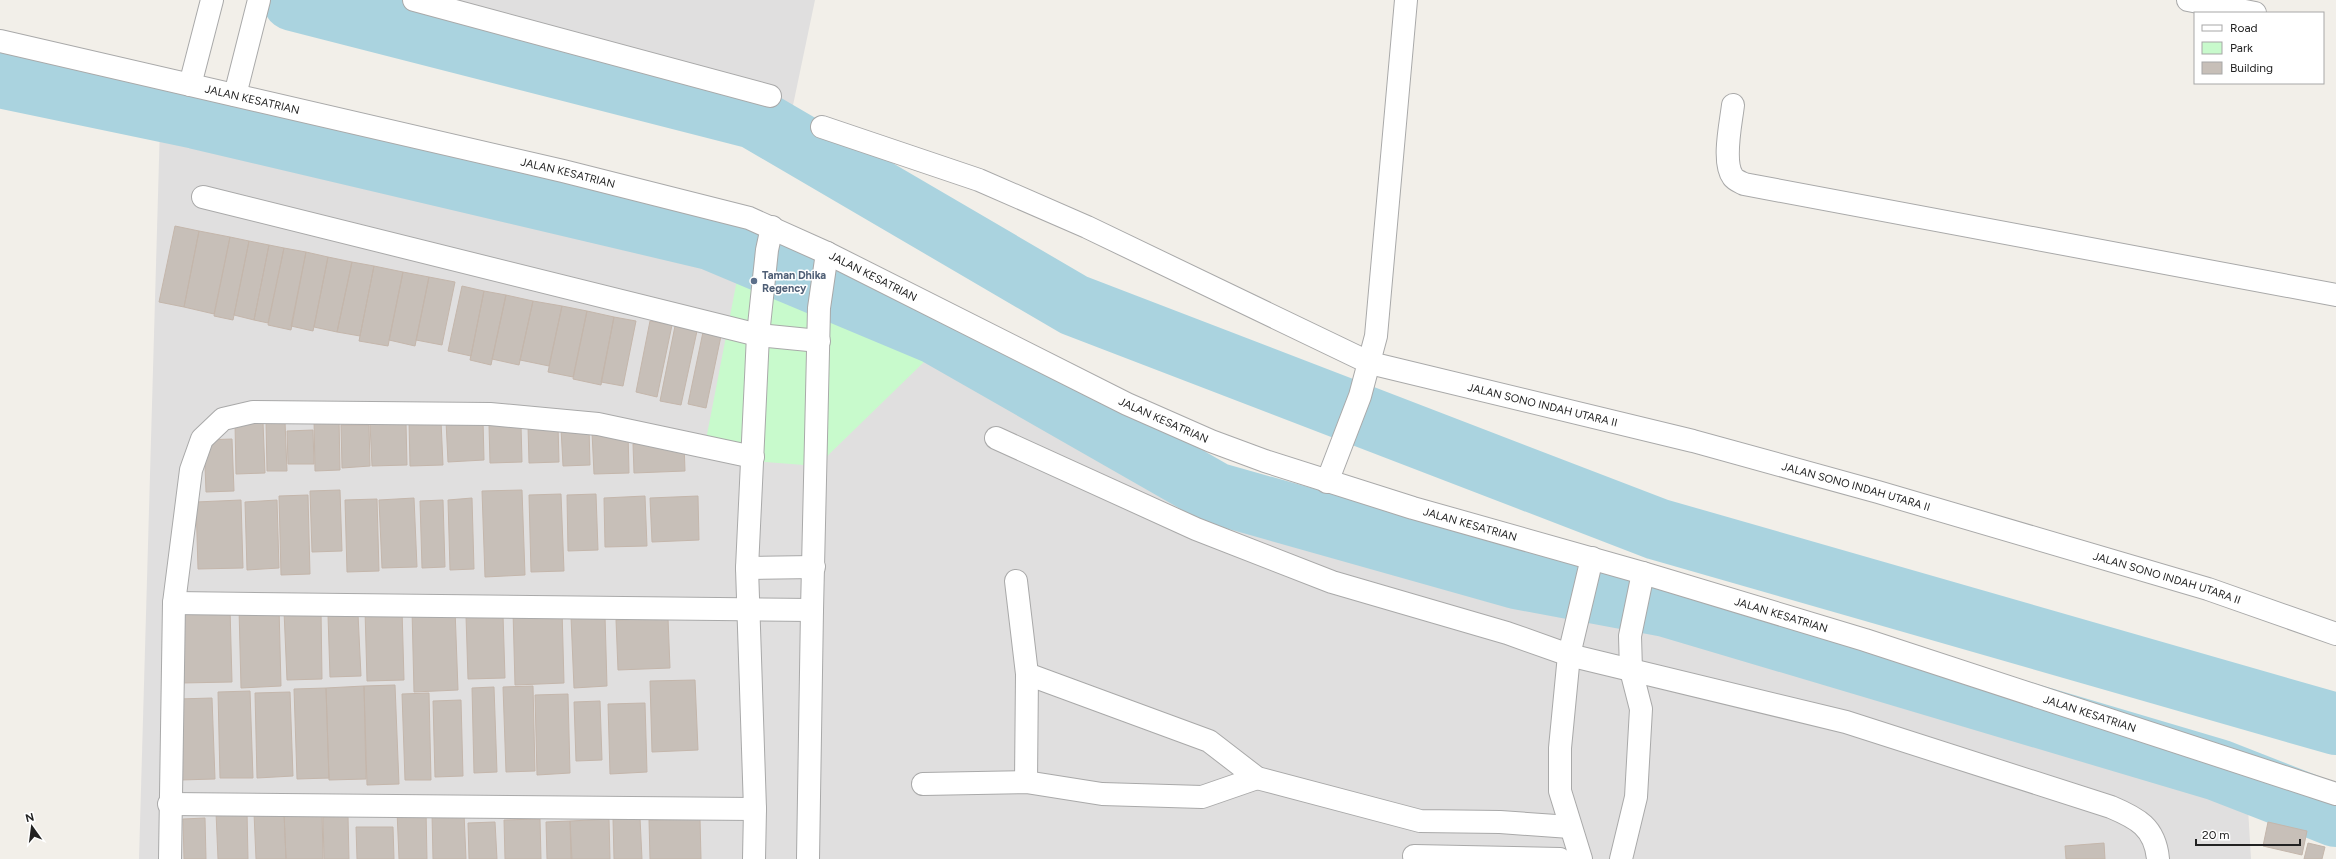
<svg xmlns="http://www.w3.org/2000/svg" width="2336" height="859" font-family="Figtree,sans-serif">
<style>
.residential{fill:#e0dfdf}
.park{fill:#c8facc}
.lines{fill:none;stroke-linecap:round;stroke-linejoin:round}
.river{stroke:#aad3df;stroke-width:62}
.building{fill:#c7bfb8;stroke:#c4b6ab}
.minor-casing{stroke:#a9a9a9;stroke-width:24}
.tertiary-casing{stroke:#a9a9a9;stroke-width:24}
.minor{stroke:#fff;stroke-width:22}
.tertiary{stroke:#fff;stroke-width:22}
.service-dot{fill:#5c6f8a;stroke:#fff;stroke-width:1.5}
.labels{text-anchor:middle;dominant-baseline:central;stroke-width:3;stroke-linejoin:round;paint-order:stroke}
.street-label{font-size:11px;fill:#222;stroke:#fff}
.service-label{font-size:11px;font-weight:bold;fill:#4e5e75;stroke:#fff;text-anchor:start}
</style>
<rect width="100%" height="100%" fill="#f2efe9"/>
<path class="residential" d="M343 0H815L792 110Z
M160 125 701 267 970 357 1197 505 1818 671 2248 808 2251 859H139Z"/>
<path class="park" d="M748 223 768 240 928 308 962 325 817 466 752 461 704 450Z"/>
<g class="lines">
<path class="river" d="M293 0 754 118 1074 305 1657 529 2336 724
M0 77 196 118 710 239 937 334 1215 493 1516 578 1666 606 2218 770 2336 816"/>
</g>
<path class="building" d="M175 226 199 231 184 307 159 302Z
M199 231 230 237 214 314 184 307Z
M230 237 249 241 233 320 214 316Z
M249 241 269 245 254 320 234 315Z
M269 245 284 248 268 323 254 320Z
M284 248 306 252 291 330 268 325Z
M306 252 328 257 313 331 291 326Z
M328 257 352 262 337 332 314 327Z
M352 262 374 266 360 336 337 332Z
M374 266 403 272 388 346 359 341Z
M403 272 429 277 415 346 389 340Z
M429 277 455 282 442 345 416 340Z
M462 286 484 291 471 356 448 351Z
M484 291 506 295 491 365 470 360Z
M506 295 533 301 519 365 492 359Z
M533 301 562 306 549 366 520 360Z
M562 306 587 311 573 377 548 372Z
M587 311 614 317 601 385 573 379Z
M614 317 636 321 623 386 601 382Z
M650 321 672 325 657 397 636 392Z
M675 326 697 331 681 405 660 401Z
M703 332 721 336 706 408 688 404Z
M339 418 340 470 315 471 314 419Z
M483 420 484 460 448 462 446 421Z
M266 421H285L287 471H267Z
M441 421 443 465 410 466 409 422Z
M263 422 265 473 236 474 235 423Z
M406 423 407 465 372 466 370 424Z
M341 425H369L370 466 342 468Z
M489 425H521L522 462 490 463Z
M558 425 559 462 529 463 528 426Z
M589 427 590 465 563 466 561 428Z
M313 430 314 464H288L287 431Z
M628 431 629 473 594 474 592 432Z
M232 439 234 491 206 492 204 440Z
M684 443 685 471 634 473 633 444Z
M340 490 342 551 312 552 310 491Z
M522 490 525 575 485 577 482 491Z
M561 494 564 571 531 572 529 495Z
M596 494 598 550 568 551 567 495Z
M308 495 310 574 281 575 279 496Z
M645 496 647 546 605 547 604 498Z
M698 496 699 540 652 542 650 498Z
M414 498 417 567 382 568 379 500Z
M472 498 474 569 450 570 448 500Z
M377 499 379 571 347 572 345 500Z
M241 500 243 568 198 569 196 502Z
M277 500 279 568 247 570 245 502Z
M443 500 445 567 422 568 420 501Z
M279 607 281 686 241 688 239 608Z
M230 608 232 682 181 683 180 610Z
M402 609 404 680 367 681 365 610Z
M455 609 458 690 414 692 412 610Z
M562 609 564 683 515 685 513 611Z
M321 610 322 679 287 680 284 611Z
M358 614 361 676 330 677 328 615Z
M503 615 505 678 468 679 466 616Z
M605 616 607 686 574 688 571 617Z
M668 618 670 668 618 670 616 620Z
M695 680 698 750 652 752 650 681Z
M395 685 399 784 367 785 364 686Z
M364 686 366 779 329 780 326 688Z
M533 686 535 771 506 772 503 687Z
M494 687 497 772 474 773 472 688Z
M326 688 329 778 297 779 294 689Z
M250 691 253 778H220L218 692Z
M290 692 293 776 257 778 255 693Z
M429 693 431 780H405L402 694Z
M568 694 570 773 537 775 535 695Z
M212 698 215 779 180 780 178 699Z
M461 700 463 776 435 777 433 701Z
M600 701 602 760 576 761 574 702Z
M645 703 647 772 610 774 608 704Z
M426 810 427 859H399L397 811Z
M247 811 248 859H218L216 812Z
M322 811 323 859H286L284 812Z
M284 812 286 859H256L254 813Z
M464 813 466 859H433L432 814Z
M348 816 349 859H324L323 817Z
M205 818 206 859H184L183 819Z
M640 818 642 859H614L613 819Z
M540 819 541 859H505L504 820Z
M609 819 610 859H571L570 821Z
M700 819 701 859H650L649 820Z
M570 821 572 859H547L546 822Z
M495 822 497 859H469L468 823Z
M2268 822 2307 831 2302 855 2263 846Z
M356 827H393L394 859H357Z
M2104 843 2105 859H2066L2065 846Z
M2308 843 2325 847 2322 859H2304Z"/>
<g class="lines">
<g class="minor-casing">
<g id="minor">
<path d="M414 0 770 96"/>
<path d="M2188 0 2255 13"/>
<path d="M190 85 212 0"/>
<path d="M235 95 259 0"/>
<path d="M1733 105C1731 123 1722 162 1733 177 1735 180 1740 182 1744 184L2336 295"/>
<path id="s1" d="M822 127 979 180 1087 227 1370 363 1693 441 1878 492 2208 589 2336 634"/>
<path d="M203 197 758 335 819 341"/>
<path d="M996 438 1196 529 1332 582 1507 633 1569 655 1846 722 2111 807C2137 818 2155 827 2158 859"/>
<path d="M1327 482 1360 396 1376 336 1406 0"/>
<path d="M747 568 814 567"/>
<path d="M1016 581 1027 674 1026 782"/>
<path d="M174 603 812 610"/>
<path d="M1027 674 1209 741 1257 778 1420 821 1500 822 1570 827"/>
<path d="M923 784 1026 782 1102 794 1202 797 1257 778"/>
<path d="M169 804 755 809"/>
<path d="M1414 856 1560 859"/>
<path d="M170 859 174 603 191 470 202 439 223 419 253 412 490 414 598 424 753 457"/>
<path d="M754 859 755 809 747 568 758 335 767 250 772 227"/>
<path d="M808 859 812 610 819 308 827 253"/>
<path d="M1581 859 1560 791V748L1569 655 1592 558"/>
<path d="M1621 859 1636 797 1641 709 1631 670 1630 636 1643 573"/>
</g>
</g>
<g class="tertiary-casing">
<g id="tertiary">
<path id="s2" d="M0 41 563 171 749 218 827 253 1127 404 1211 441 1265 461 1413 508 1643 573 1865 640 2336 794"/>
</g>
</g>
<use href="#minor" class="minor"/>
<use href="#tertiary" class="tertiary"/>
</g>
<circle class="service-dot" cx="754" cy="281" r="4"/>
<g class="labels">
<g class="street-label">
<text stroke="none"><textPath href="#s2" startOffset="259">JALAN KESATRIAN</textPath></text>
<text stroke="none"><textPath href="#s2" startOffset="583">JALAN KESATRIAN</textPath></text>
<text stroke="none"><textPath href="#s2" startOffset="907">JALAN KESATRIAN</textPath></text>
<text stroke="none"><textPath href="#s1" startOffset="775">JALAN SONO INDAH UTARA II</textPath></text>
<text stroke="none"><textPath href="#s2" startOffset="1231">JALAN KESATRIAN</textPath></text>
<text stroke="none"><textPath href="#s1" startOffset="1099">JALAN SONO INDAH UTARA II</textPath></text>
<text stroke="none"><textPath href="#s2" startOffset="1555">JALAN KESATRIAN</textPath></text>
<text stroke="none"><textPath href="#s1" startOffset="1423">JALAN SONO INDAH UTARA II</textPath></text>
<text stroke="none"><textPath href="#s2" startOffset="1879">JALAN KESATRIAN</textPath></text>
<text stroke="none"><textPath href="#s2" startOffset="2203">JALAN KESATRIAN</textPath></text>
</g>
<g class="service-label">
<text x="762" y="275">Taman Dhika<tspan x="762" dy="13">Regency</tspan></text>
</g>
</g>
<rect x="2194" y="12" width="130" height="72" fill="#ffffff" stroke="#a7a7a7"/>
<rect x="2202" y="25" width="20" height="6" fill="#ffffff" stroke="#a7a7a7"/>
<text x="2230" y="32" font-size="12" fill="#222222">Road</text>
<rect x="2202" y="42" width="20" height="12" fill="#c8facc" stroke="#a7a7a7"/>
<text x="2230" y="52" font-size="12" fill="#222222">Park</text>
<rect x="2202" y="62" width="20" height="12" fill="#c7bfb8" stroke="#a7a7a7"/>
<text x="2230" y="72" font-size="12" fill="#222222">Building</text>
<g transform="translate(32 827) rotate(346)" stroke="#ffffff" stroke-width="3" paint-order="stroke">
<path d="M0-3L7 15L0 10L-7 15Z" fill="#222222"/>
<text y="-6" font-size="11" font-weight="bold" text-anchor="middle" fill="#222222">N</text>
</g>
<path d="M2196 839v6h104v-6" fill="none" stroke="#222222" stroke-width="2"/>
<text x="2202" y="839" font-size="12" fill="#222222" stroke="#ffffff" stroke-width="3" paint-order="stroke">20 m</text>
</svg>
